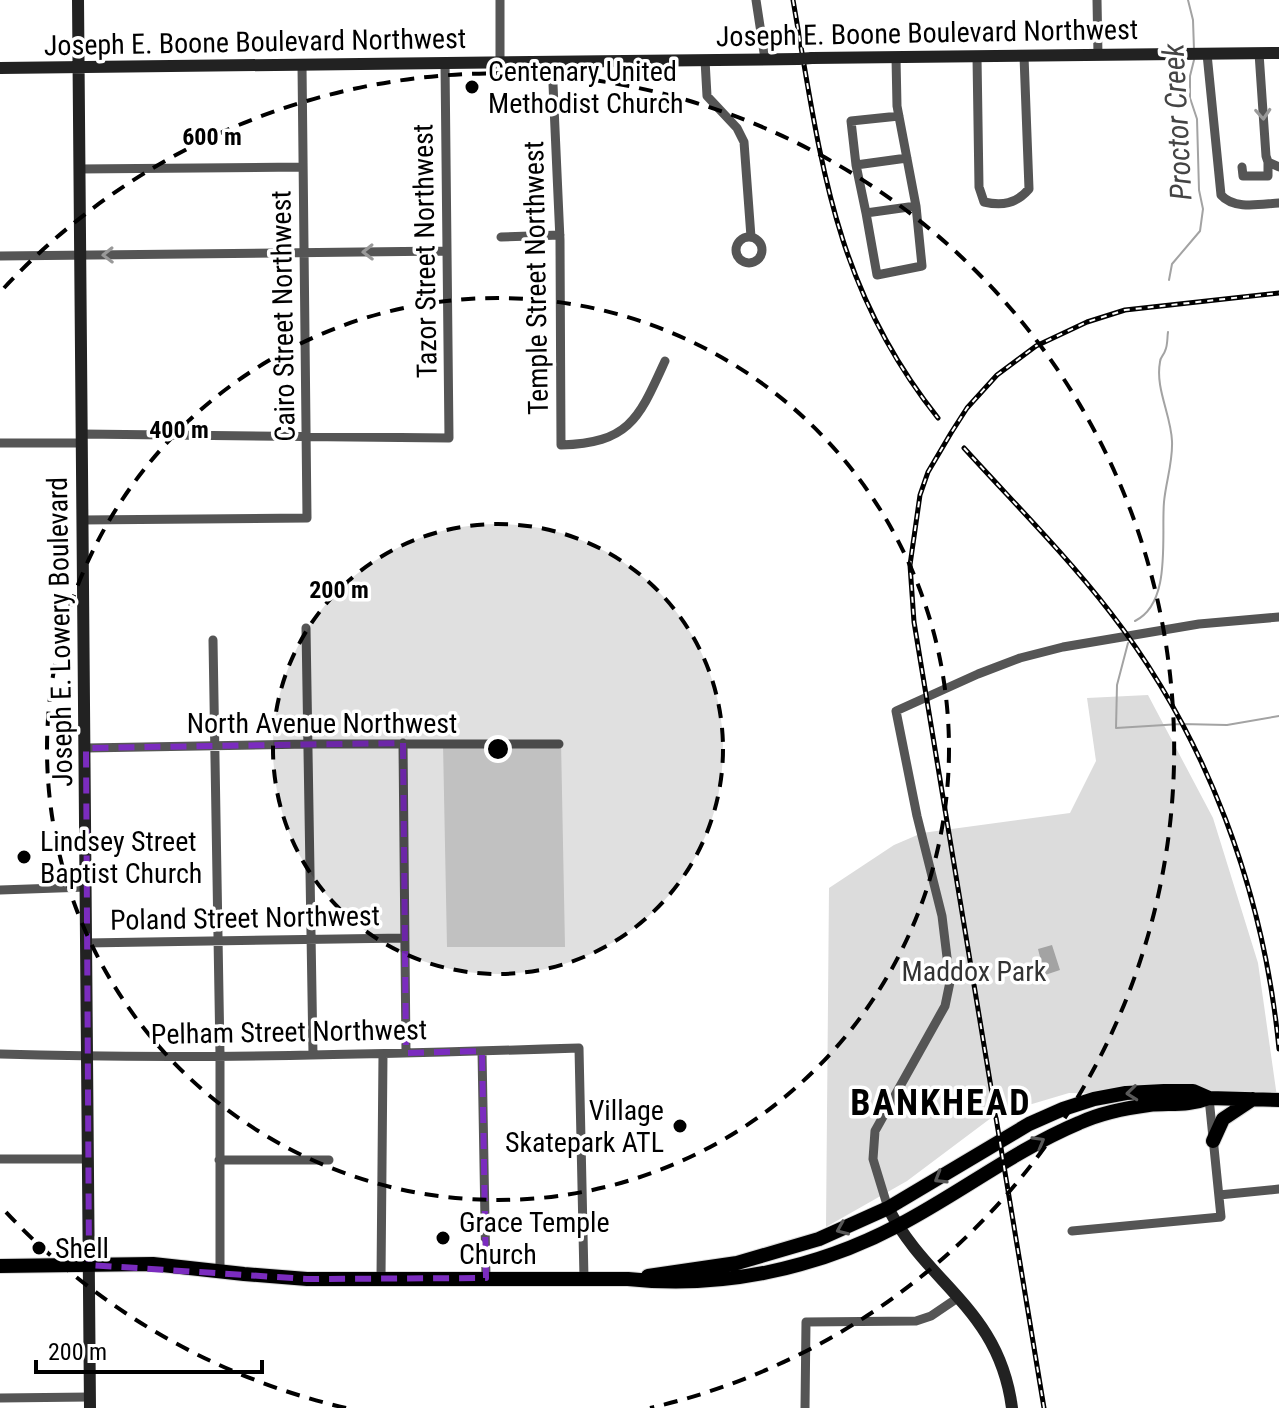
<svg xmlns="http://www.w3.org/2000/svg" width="1279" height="1408" font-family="'Roboto Condensed',sans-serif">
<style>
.green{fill:#dcdcdc}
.water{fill:#a3a3a3}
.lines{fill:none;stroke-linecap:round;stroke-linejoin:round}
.stream{stroke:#a3a3a3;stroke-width:2}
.primary-casing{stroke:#dbdbdb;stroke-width:16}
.street{stroke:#555;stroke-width:9}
.secondary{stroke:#222;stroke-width:12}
.primary{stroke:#000;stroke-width:14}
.rail-casing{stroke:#000;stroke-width:5}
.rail{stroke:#fff;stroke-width:2;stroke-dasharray:6;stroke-linecap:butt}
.secondary-bridge{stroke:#222;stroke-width:12}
.oneway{stroke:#999}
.oneway2{stroke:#595959}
.marked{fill:none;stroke:#7b2cbf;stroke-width:6;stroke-dasharray:16 10;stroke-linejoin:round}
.ring{fill:none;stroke:#000;stroke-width:4;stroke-dasharray:14 10}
.poi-dot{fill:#000;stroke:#fff;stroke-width:3}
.labels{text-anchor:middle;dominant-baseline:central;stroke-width:7;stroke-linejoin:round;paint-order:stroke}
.street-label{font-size:28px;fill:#000;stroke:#fff}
.poi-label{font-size:28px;fill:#000;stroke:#fff;text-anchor:start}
.park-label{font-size:28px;fill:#333;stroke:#fff}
.water-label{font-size:30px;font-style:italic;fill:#444;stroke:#fff}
.district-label{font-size:36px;font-weight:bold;letter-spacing:2px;fill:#000;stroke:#fff}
.centre{fill:#000;stroke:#fff;stroke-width:4}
.ring-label{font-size:24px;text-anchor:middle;font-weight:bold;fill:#000;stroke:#fff;stroke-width:7;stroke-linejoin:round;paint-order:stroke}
</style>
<rect width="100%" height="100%" fill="#fff"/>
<path class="green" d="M1148 695 1213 818 1258 963 1277 1097 1069 1093 995 1115 907 1181 826 1227 829 888 894 845 922 833 1070 813 1096 761 1087 698Z
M561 741 565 947H447L443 743Z"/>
<path class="water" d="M1052 945 1060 970 1030 980 1026 966 1041 961 1038 949Z"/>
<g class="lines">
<path class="stream" d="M1188 0 1193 20 1194 50
M1169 280 1172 264 1200 231 1203 209 1199 190 1197 119 1190 98V76L1194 60
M1135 621C1172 603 1161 537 1164 502 1166 481 1173 462 1172 441 1171 415 1155 388 1160 362 1160 357 1164 355 1165 351 1168 345 1167 338 1168 332
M1128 643 1117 685 1116 728 1181 724 1227 725 1279 716"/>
<g class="primary-casing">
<path id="primary" d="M1213 1141 1223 1119 1253 1099
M0 1266 153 1264 244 1274 307 1279H628C721 1289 816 1269 899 1225 960 1193 1015 1150 1079 1123 1101 1113 1125 1108 1149 1105 1170 1103 1189 1106 1209 1098
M648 1276 737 1263 819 1239 888 1208 1029 1124 1063 1109 1094 1099 1126 1093 1164 1091H1193L1209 1098 1279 1100"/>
</g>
<path class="street" d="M756 0 765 59
M1097 0 1098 55
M1259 53 1266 156 1268 162 1279 167
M1207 54 1221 195C1234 210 1261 204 1279 203
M977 57 979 187 984 202C1002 206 1016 204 1029 189L1024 56
M705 60 707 96 737 128 744 142 751 237
M552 62 560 240 561 445C630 443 639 418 665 361
M500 63V0
M899 116 851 121 856 165 907 158
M856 165 866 213 916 206
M1242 167 1243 176H1268V162
M79 169 303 167
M866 213 877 275 922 266 916 206 897 106 896 58
M736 250a13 13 0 1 1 26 0a13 13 0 1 1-26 0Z
M501 237 560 235
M0 256 446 251
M81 434 449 438 445 63
M0 443H81
M82 520 307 518 302 65
M306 628 313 1055
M213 640 220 1055V1272
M403 743 406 1053
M86 748 308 744H559
M0 890 86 887
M86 943 405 938
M482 1051 486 1278
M0 1054C193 1060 387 1054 579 1048L584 1278
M0 1159H88
M219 1160H329
M1219 1195 1279 1189
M888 1208 873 1159 875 1131 945 1006 950 982 942 916 917 816 896 711 978 674 1020 658 1063 647 1199 624 1279 617
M1072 1231 1221 1217 1209 1098
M381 1278 383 1054
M0 1398 90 1397
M805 1408 806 1322 916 1321 931 1316 959 1297"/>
<path class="secondary" d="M78 0 90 1408
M812 58 1279 53
M0 68 798 59
M888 1208C929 1286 999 1309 1012 1408"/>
<use href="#primary" class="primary"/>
<g class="rail-casing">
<path id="rail" d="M793 0C821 160 833 286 938 418
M964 448C1013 502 1065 554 1110 612 1207 737 1264 892 1279 1049
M1044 1408 914 622 910 565 920 495 928 472 951 433 967 408 997 375 1036 346 1087 322 1125 310 1279 293"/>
</g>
<use href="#rail" class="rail"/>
<path class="secondary-bridge" d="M798 59 812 58"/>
</g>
<defs><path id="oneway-chevron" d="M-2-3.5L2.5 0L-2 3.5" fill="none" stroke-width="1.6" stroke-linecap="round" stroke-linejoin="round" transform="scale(2)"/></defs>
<g class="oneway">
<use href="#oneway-chevron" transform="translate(1263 114) rotate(86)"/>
<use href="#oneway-chevron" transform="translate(368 252) rotate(179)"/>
<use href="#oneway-chevron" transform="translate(108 255) rotate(179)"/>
</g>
<g class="oneway2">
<use href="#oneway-chevron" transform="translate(1132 1093) rotate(174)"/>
<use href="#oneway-chevron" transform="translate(1039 1142) rotate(-30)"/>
<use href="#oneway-chevron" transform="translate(940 1178) rotate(149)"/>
<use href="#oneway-chevron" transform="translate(842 1229) rotate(157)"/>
</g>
<path class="marked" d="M403 743 406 1053 482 1051 486 1278 307 1279 89 1265 86 748Z"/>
<circle cx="498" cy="749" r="225" fill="#000" fill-opacity=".12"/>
<g class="ring">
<circle cx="498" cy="749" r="225"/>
<circle cx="498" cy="749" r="451"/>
<path d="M346 1408A676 676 0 0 1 4 1210M4 288A676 676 0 1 1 650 1408"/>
</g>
<g class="poi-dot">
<circle cx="472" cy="87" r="8"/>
<circle cx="24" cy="857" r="8"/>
<circle cx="680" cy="1126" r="8"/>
<circle cx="443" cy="1238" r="8"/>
<circle cx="39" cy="1248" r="8"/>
</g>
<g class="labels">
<g class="street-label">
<text transform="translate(927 33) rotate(-1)">Joseph E. Boone Boulevard Northwest</text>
<text transform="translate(255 42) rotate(-1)">Joseph E. Boone Boulevard Northwest</text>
<text transform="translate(425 251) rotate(-91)">Tazor Street Northwest</text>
<text transform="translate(536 278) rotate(-91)">Temple Street Northwest</text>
<text transform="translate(283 316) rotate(-91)">Cairo Street Northwest</text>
<text transform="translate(60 632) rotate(-91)">Joseph E. Lowery Boulevard</text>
<text x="322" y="723">North Avenue Northwest</text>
<text transform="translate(245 918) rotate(-1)">Poland Street Northwest</text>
<text transform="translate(289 1032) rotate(-1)">Pelham Street Northwest</text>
</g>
<g class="poi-label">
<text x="488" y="71">Centenary United<tspan x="488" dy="32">Methodist Church</tspan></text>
<text x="40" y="841">Lindsey Street<tspan x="40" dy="32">Baptist Church</tspan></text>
<text x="664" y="1110" text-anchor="end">Village<tspan x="664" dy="32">Skatepark ATL</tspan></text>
<text x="459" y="1222">Grace Temple<tspan x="459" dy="32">Church</tspan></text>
<text x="55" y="1248">Shell</text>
</g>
<g class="park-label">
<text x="974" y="971">Maddox Park</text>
</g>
<g class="water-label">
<text transform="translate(1177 122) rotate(-93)">Proctor Creek</text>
</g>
<g class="district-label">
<text x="941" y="1103">BANKHEAD</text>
</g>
</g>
<circle cx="498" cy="749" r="12" class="centre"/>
<g class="ring-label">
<text x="212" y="145">600 m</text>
<text x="179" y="438">400 m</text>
<text x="339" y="598">200 m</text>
</g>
<path d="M36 1360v12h226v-12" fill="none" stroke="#000000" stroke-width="4"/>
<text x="48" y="1360" font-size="24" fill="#000000" stroke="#ffffff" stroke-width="6" paint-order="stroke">200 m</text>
</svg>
